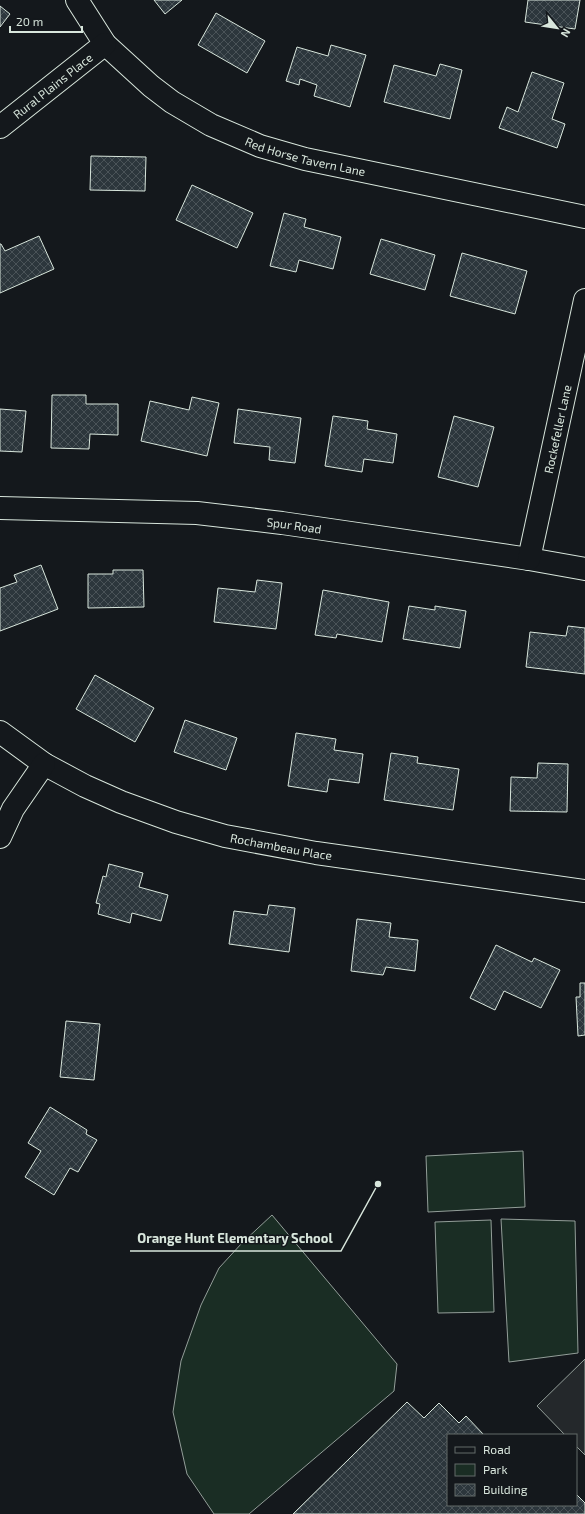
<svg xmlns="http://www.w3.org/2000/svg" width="585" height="1514" font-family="'Exo 2',sans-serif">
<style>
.park{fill:#1a2d24;stroke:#939e99}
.parking{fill:#24282b;stroke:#939e99}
.building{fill:url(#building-cross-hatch);stroke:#d8e6dc}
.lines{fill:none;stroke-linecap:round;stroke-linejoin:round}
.minor-casing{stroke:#d8e6dc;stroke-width:24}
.minor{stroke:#14181c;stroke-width:22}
.labels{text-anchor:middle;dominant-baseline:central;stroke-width:3;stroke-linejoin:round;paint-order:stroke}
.street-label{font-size:12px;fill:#d8e6dc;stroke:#14181c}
.leader{fill:none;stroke:#d8e6dc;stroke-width:1.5}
.callout-dot{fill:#d8e6dc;stroke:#14181c;stroke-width:1.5}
.callout-label{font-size:13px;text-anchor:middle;font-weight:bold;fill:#d8e6dc;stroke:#14181c;stroke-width:3;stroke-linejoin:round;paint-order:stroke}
</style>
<defs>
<pattern id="building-cross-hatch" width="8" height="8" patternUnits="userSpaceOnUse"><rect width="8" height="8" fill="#2c363c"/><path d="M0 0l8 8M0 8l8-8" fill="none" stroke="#4a5358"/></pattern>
</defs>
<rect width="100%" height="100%" fill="#14181c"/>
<path class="park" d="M523 1151 525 1207 428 1212 426 1156Z
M272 1215 397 1364 394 1391 249 1514H214L187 1474 173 1412 181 1361 201 1305 219 1268 242 1243Z
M501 1219 575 1221 578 1353 509 1362Z
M491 1220 494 1312 438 1313 435 1222Z"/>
<path class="parking" d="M585 1359V1455L576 1446V1435H565L537 1406Z"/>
<path class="building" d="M154 0H182L165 14Z
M528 0H580L575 29 525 22Z
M0 6 10 14 0 27Z
M216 13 265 41 247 73 198 45Z
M331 45 366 55 350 107 314 96 317 85 300 79 299 85 286 81 297 47 328 56Z
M440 64 462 70 450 119 384 102 394 65 436 76Z
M532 72 564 83 552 119 565 124 557 148 499 128 507 107 518 112Z
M91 156 146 157 145 191 90 190Z
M192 185 253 213 237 248 176 220Z
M284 213 306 219 304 227 341 237 333 269 299 260 296 272 270 266Z
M39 236 54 269 0 293V244H1L5 251Z
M381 239 435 255 425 290 370 274Z
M462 253 527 271 515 314 450 296Z
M52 395H86V404H118V435L90 434 89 449 51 448Z
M192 397 219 403 207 456 141 441 150 401 189 410Z
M0 409 26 411 22 452 0 451Z
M238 409 301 418 295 463 269 460 270 447 234 443Z
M333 416 368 421 367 429 397 434 393 463 364 459 362 472 325 466Z
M454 416 494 427 478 487 438 477Z
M41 565 58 609 0 631V588L17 582 14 575Z
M113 570H143L144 607 88 608V574H113Z
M257 580 282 583 276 629 214 622 218 588 255 592Z
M323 590 389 602 382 642 337 634 336 638 315 635Z
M409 606 435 610V606L466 611 460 648 403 639Z
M568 626 585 628V674L526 667 530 632 566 636Z
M95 675 154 708 135 742 76 709Z
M185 720 237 738 226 770 174 752Z
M296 733 336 739 334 750 363 754 359 783 329 779 327 792 288 786Z
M391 753 418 757 417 763 459 769 453 810 384 800Z
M538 763 568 764 567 812 510 811 511 777 537 778Z
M109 864 143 873 139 887 168 895 161 921 132 913 130 923 98 914 100 904 96 903 103 876 106 877Z
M269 905 295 908 289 952 229 944 234 911 267 915Z
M357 919 391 923 389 937 418 940 415 971 386 967 383 975 351 971Z
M496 945 532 962 534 958 560 970 541 1008 504 991 495 1010 470 998Z
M580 983H585V1035L578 1036 576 997H580Z
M66 1021 100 1024 94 1080 60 1077Z
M50 1107 87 1130 86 1134 97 1140 78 1172 70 1168 54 1195 25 1177 41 1151 28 1143Z
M407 1402 424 1418 439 1403 459 1423 466 1416 484 1435H448V1505H576V1494L585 1503V1514H293Z"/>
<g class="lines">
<g class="minor-casing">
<g id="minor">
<path id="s1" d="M77 0 105 44 151 86 172 102 211 125 260 146 305 159 585 217"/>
<path id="s2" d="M0 127 105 44"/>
<path id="s3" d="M0 508 197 513 282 523 529 559 585 569"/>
<path id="s4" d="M529 559 585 300"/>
<path id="s5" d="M0 732 44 764 85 786 121 802 176 822 225 836 316 853 585 891"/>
<path d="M0 837 13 809 44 764"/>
</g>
</g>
<use href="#minor" class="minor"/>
</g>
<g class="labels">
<g class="street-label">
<text stroke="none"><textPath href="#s2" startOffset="67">Rural Plains Place</textPath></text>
<text stroke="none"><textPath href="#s1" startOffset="286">Red Horse Tavern Lane</textPath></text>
<text stroke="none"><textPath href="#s4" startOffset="133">Rockefeller Lane</textPath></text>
<text stroke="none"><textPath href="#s3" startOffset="295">Spur Road</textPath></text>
<text stroke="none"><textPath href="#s5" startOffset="307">Rochambeau Place</textPath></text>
</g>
</g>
<path class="leader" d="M378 1184L341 1251H130"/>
<circle class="callout-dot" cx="378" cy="1184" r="4"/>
<g class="callout-label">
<text x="235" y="1243">Orange Hunt Elementary School</text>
</g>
<rect x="447" y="1434" width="130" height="72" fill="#14181c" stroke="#626a69"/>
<rect x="455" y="1447" width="20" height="6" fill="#14181c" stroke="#626a69"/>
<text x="483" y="1454" font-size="12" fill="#d8e6dc">Road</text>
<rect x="455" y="1464" width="20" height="12" fill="#1a2d24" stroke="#626a69"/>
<text x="483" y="1474" font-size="12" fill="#d8e6dc">Park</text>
<rect x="455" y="1484" width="20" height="12" fill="url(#building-cross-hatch)" stroke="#626a69"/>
<text x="483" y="1494" font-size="12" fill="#d8e6dc">Building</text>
<g transform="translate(557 28) rotate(120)" stroke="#14181c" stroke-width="3" paint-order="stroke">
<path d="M0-3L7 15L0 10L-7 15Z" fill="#d8e6dc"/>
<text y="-6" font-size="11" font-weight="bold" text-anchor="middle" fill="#d8e6dc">N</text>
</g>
<path d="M10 26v6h72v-6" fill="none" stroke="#d8e6dc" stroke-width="2"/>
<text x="16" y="26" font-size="12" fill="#d8e6dc" stroke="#14181c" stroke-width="3" paint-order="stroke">20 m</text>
</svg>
